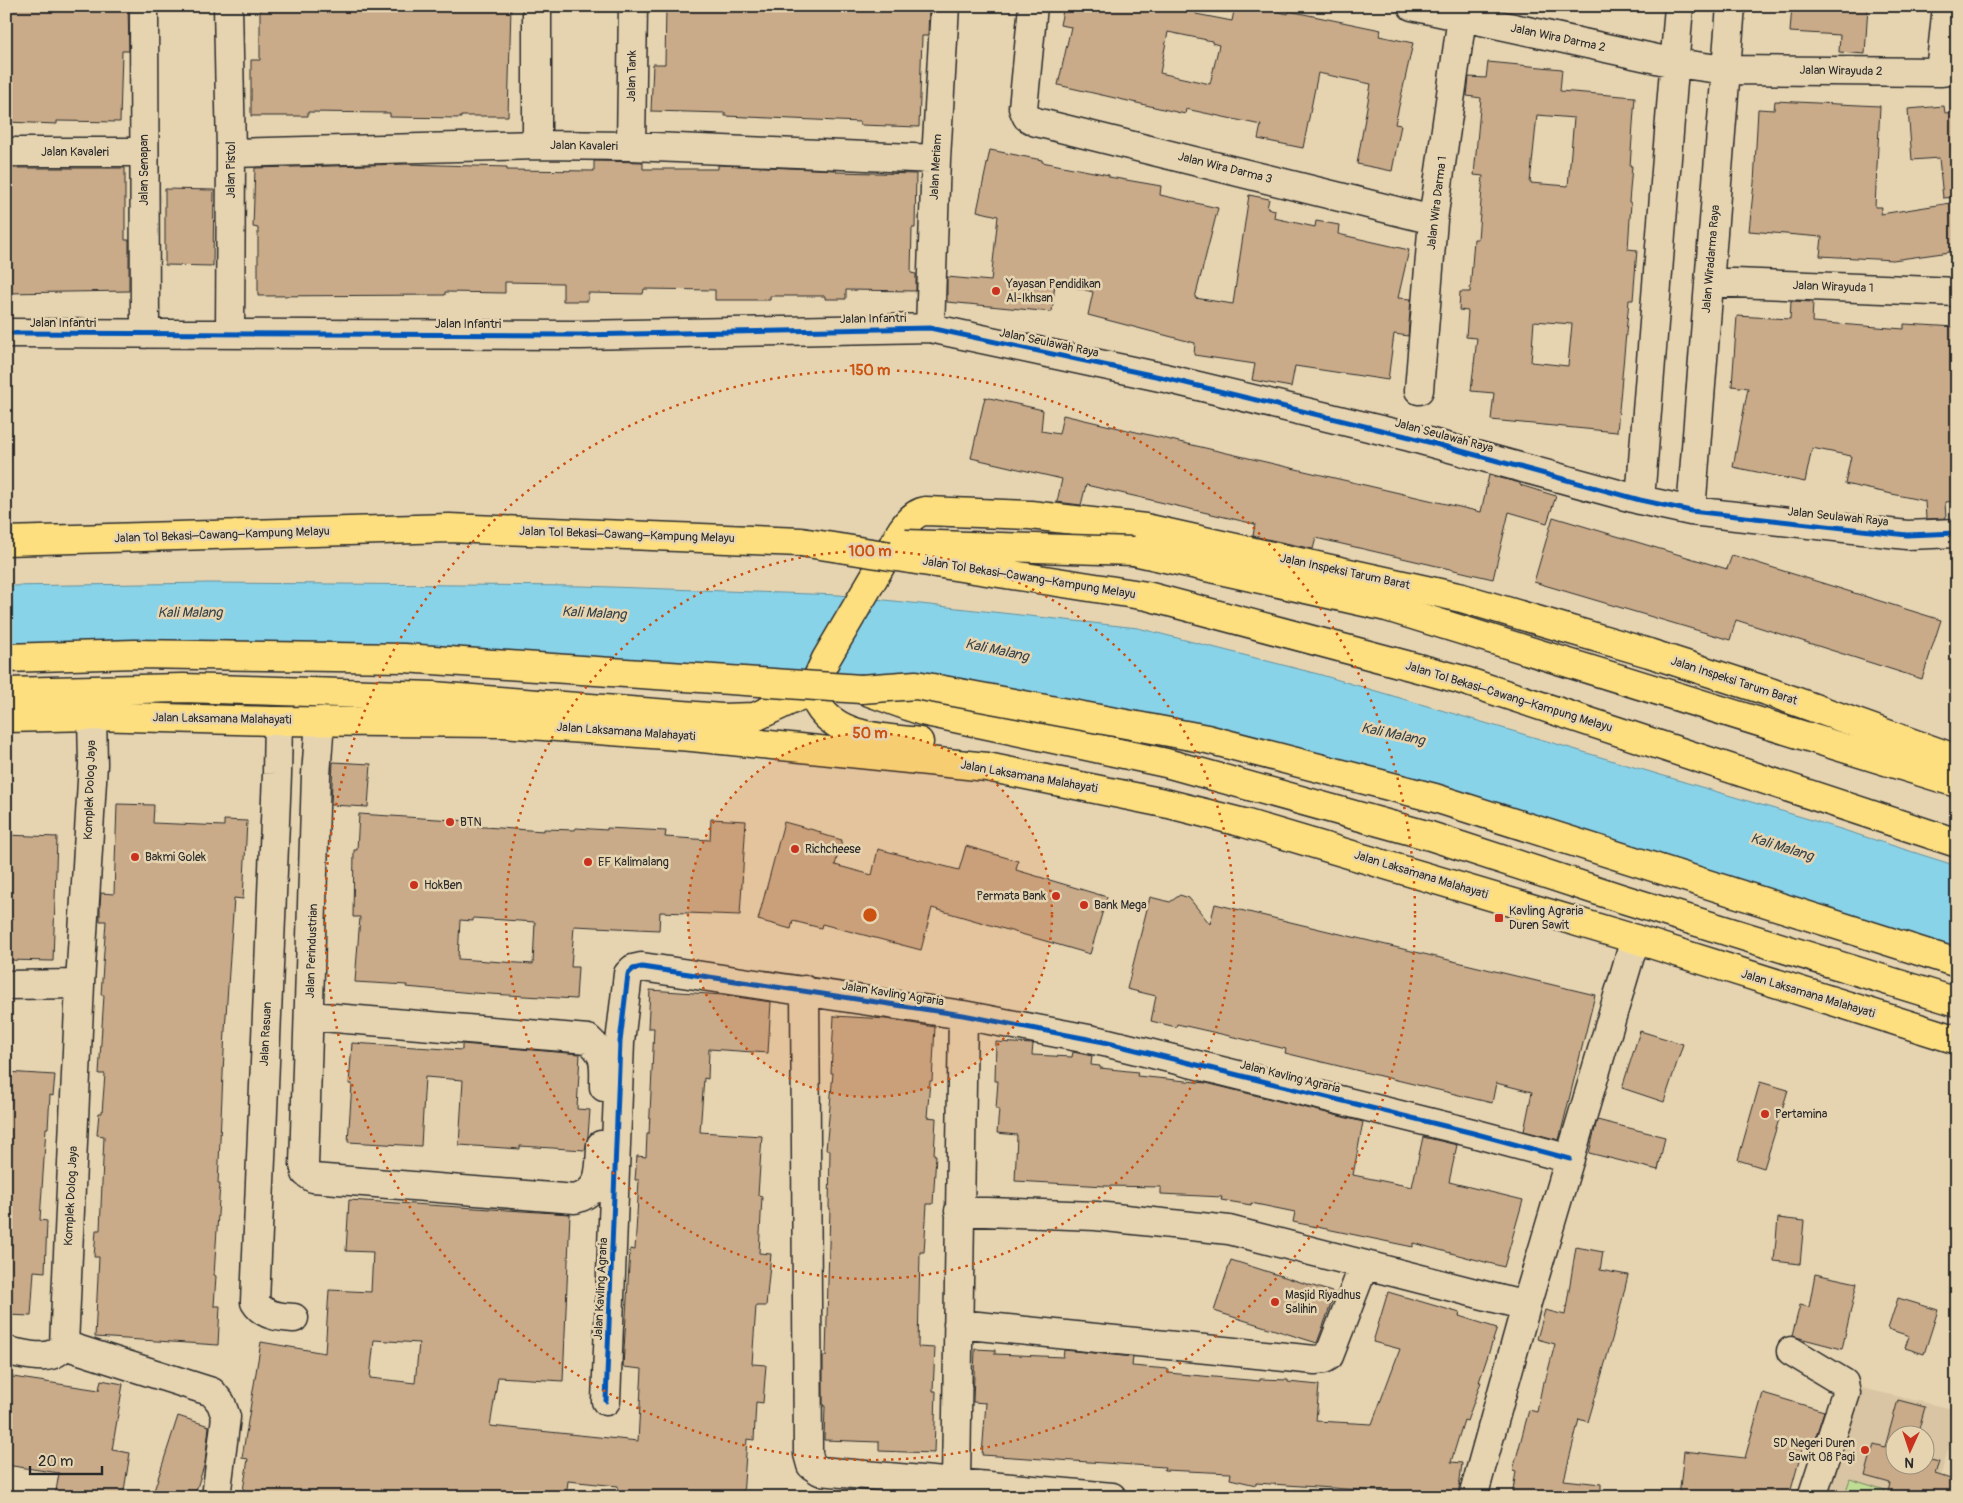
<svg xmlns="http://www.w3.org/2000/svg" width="1963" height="1503" font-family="Pangolin,sans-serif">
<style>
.built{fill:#d9c5a3;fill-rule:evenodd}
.green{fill:#c0dd94;stroke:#768460}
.water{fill:#89d3e9;stroke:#63909d}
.building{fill:#c9ab89;stroke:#2b2b2b;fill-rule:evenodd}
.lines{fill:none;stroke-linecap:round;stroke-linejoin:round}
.minor-casing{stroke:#2b2b2b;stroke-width:31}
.major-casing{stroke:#2b2b2b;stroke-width:31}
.highway-casing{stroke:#2b2b2b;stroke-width:31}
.minor{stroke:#e6d4b1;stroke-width:28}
.major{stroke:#fddf80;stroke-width:28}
.highway{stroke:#fddf80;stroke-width:28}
.highway-bridge-casing{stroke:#2b2b2b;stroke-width:31;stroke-linecap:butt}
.highway-bridge{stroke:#fddf80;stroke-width:28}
.cycleway-casing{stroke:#e6d4b1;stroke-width:8}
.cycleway{stroke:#0057b8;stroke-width:5}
.ring{fill:none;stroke:#cc5211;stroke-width:2.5;stroke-dasharray:2.5 5}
.poi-dot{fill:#c8321e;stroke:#e6d4b1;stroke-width:2}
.labels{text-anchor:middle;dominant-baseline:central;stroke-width:5;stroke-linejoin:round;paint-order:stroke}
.street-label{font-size:12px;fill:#2b2b2b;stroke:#e6d4b1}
.poi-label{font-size:12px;fill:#2b2b2b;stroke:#e6d4b1;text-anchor:start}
.water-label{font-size:14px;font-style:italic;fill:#394448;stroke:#e6d4b1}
.centre{fill:#cc5211;stroke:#e6d4b1;stroke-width:2.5}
.ring-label{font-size:15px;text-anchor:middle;font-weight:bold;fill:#cc5211;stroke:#e6d4b1;stroke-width:5;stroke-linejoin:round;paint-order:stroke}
</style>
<rect width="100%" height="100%" fill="#e6d4b1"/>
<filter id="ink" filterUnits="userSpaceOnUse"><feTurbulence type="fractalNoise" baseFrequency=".02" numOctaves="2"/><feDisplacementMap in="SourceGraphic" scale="10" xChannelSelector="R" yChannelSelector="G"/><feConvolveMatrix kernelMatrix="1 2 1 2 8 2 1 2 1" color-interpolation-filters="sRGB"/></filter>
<g filter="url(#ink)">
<path class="built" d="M1853 1386 1957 1410V1421L1934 1497H1821ZM1896 1436H1926V1466H1896Z"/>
<path class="green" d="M1850 1479 1885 1490 1883 1497H1844Z"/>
<path class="water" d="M211 583 582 586 839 595 1138 628 1318 674 1550 742 1815 821 1957 866V963L1322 769 916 685 404 658H6V586Z"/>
<path class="building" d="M6 6H128L129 51H122L120 122 57 121V124L6 122Z
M295 6H511L508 116H461V118L390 117V113L308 112V116H251V60H260V9H295Z
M738 6H929L928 36H922L919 127 860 125V122L725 116V113L651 111 653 64H665L666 7 738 9Z
M1064 6H1198L1196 14 1232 21 1235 6H1254L1288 14 1289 11 1381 30 1379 36 1413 43 1395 124 1401 125 1392 171 1357 164 1371 84 1318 73 1303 148 1258 139 1261 125 1186 109 1185 114 1058 85 1071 27 1060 25ZM1168 32 1212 41V43L1219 45 1210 84 1160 73Z
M1792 6H1868L1865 54 1839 52 1840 35 1790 32Z
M1488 62 1562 69 1560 91 1635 97 1630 166H1632L1629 202 1631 203 1628 249 1637 250 1633 300H1629L1617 432 1491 420 1494 393 1471 391 1477 338 1466 337 1468 311 1459 310 1460 292H1470L1474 239H1478L1483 176 1474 175 1481 98 1467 96 1469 77 1486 78ZM1537 115 1574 118 1568 186 1530 183ZM1534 321 1572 324 1568 366 1531 362Z
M1775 101 1880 106 1875 207H1882L1881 214 1957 202V251L1893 260 1820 256 1822 237 1749 231 1754 183 1758 109 1774 110Z
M1944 106 1945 113 1957 112V197L1943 198 1939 158 1912 160 1908 109Z
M990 150 1042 160V162L1109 175V177L1161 186 1160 195 1218 208 1195 298 1233 304 1249 195 1269 199 1267 208 1275 210 1274 218 1315 227 1316 221 1339 225 1338 234 1409 250 1398 298 1411 299 1408 336 1394 334 1388 380 1295 366 1291 387 1252 380 1255 364 1194 355 1195 343 1088 315 1093 292 1055 282 1052 312 947 302V277L991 281 998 216 977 211Z
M594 161 643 162V169H718V165L836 170V172L916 174 915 228H912L911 273 916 274V291L846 290V299H825V296H770V300H715V290L644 289 643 294 588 293V301H563V283L505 282V293L445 292V295L258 296V228L253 227 255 168 407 164 507 167V170L594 171Z
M6 168H125V240H129V291L6 293Z
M165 189 214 190 213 266 165 265Z
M1791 301 1813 302 1812 322 1904 329V324L1957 327V501L1945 502 1946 518 1926 519 1925 501 1845 484 1851 456 1812 448 1805 482 1733 467 1748 388 1732 386 1737 316 1790 319Z
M985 397 1043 410 1041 431 1059 434 1063 415 1481 512 1489 475 1520 483V485L1556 496 1547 523 1509 512 1493 579 1316 538 1313 549 1253 536 1255 524 1086 485 1081 505 1057 502 1062 479 971 458Z
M1553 517 1727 569 1732 555 1941 620 1922 679 1736 620 1730 640 1534 582Z
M333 762 371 764 368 807 331 805Z
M117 804 154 805 153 823 224 826V820L247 821 243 899 234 898 225 1030 218 1184H220L214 1275 216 1276 214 1306H220L218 1345 95 1337 99 1257H94L96 1230H100L104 1136 97 1135 99 1113H102L105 1074H99L104 995H101L106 921H100V906L101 893 114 894Z
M359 814 469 821V826L544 831V829L575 830 576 828 607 830V828L666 831 665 837 710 840 711 819 746 821 740 915 660 912 659 930 574 926 571 967H578L576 999 473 993 406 987 407 985 355 982 360 917H353L354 850H357ZM473 918 535 922 533 964 458 959 460 920 473 921Z
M784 822 821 832 820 834 842 840 835 865 872 875 878 849 959 870 966 846 1018 861 1016 870 1107 897 1090 954 932 908 921 950 822 924 821 928 793 921 791 929 758 920Z
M6 835 57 837 53 961 6 960Z
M1180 895 1189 898 1210 924 1215 904 1595 995 1559 1140 1524 1131 1532 1092 1496 1083 1492 1103 1285 1053 1286 1049 1243 1039 1177 1024 1176 1027 1151 1021 1156 996 1127 989 1150 897 1170 902Z
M650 990 723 995 771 1002 768 1053 709 1049 708 1079 704 1078 700 1132 762 1136 758 1195 762 1196 759 1253 771 1254 766 1306H756L752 1364 766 1365 763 1403 756 1402 754 1440 747 1439 743 1497H617L618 1486 568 1481 566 1497H242L248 1459 242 1458 261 1342 325 1353 329 1290 371 1292 373 1252 346 1251 349 1200 570 1214 563 1381 498 1377 490 1426 638 1441 642 1369 623 1367 630 1249 635 1250 639 1180H635L637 1156 646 1157 647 1134H649L654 1028H648ZM374 1340 419 1343 415 1383 370 1378Z
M834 1016 886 1019 935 1027 932 1081H930L927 1117 936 1118 934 1155H936L933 1204H927L924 1252H920L918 1347 935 1348 933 1391H936L934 1453 879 1451V1442L824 1440 825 1406H823V1356H826L830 1208H829L830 1150H826L833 1073H831Z
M1640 1031 1683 1044 1664 1102 1622 1088Z
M996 1042 1033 1044 1032 1055 1072 1057 1073 1052 1092 1056 1091 1065 1100 1066V1068L1138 1072 1137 1076 1206 1083 1363 1122 1353 1175 1412 1187 1423 1137 1457 1145 1449 1182 1523 1200 1504 1267 1413 1243V1247L1293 1222 1295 1212 1251 1203V1205L1221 1200 1222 1197 1161 1194V1187L1106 1186 1015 1181 1017 1135 997 1133 999 1109H996L998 1081H995Z
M352 1043 462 1050V1044L580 1054 577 1109 590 1110 588 1136 585 1150 520 1146V1149L459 1145 463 1080 425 1077 421 1146 348 1142 352 1084H349Z
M6 1072 55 1075 53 1096 50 1095 48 1128H46L40 1220 47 1221 45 1272 34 1271 31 1316 6 1315V1183L8 1158H6Z
M1760 1082 1788 1090 1764 1168 1738 1160Z
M1597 1120 1665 1137 1658 1170 1589 1153Z
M1778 1218 1804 1221 1800 1264 1774 1261Z
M1576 1247 1603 1252 1600 1270 1628 1275 1617 1322 1588 1422 1579 1419 1564 1480 1601 1484V1497H1512L1516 1471 1513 1470 1529 1410 1537 1412 1543 1382H1545L1555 1344 1537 1339 1545 1310 1565 1315Z
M1231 1260 1335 1293 1317 1343 1214 1311Z
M1815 1274 1857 1283 1842 1349 1792 1336 1800 1305 1809 1307Z
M1388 1292 1460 1313 1459 1316 1497 1328 1479 1382H1481L1467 1421 1464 1420 1451 1462 1462 1463 1458 1497H1435L1392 1491V1492L1256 1483V1485L1230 1479 1231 1473 1164 1470 1165 1467 982 1455 986 1403 973 1402 975 1349 995 1350V1354L1063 1357 1064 1350 1133 1357 1132 1366 1168 1369V1373L1260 1381V1379L1288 1380V1382L1319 1385 1316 1421 1372 1424 1400 1349 1373 1342Z
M1898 1298 1938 1310 1924 1354 1905 1348 1909 1336 1888 1329Z
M6 1376 99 1390 101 1380 123 1384 112 1450 130 1453 123 1497H55L59 1473 6 1465Z
M1763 1393 1824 1411 1813 1445 1804 1443 1789 1497H1679L1684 1451 1745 1458Z
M1898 1400 1925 1407 1917 1436H1896V1466H1926V1459L1939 1462 1935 1474 1957 1481V1497H1887L1890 1483 1865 1476 1874 1444 1885 1447Z
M178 1416 209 1426 205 1463 194 1497H152Z"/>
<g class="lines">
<g class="minor-casing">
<path id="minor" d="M144 6 145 334
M228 6 231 153 230 333
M1033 6 1023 108 1027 117 1036 122 1433 220
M1412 6 1675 63 1726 70 1940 72 1957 70
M1940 72 1947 6
M537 145V6
M631 146 633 6
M6 152H144
M231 153 537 145 631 146 936 159
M1709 282 1957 292
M930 328 936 159 945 6
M6 333 580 335 930 328 1165 378 1410 437 1640 500 1691 511 1907 535 1957 533
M1419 390 1433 220 1462 17
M1640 500 1679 6
M1691 511 1731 6
M278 721 277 774 255 1302C263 1316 280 1317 294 1318
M320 721 316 775 304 1165 306 1173 313 1178 575 1199C602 1192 600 1168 601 1145
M6 985 80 984
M805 990 808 1454 811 1465 820 1471 1112 1497
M310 1016 588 1039C607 1056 604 1063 604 1087
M959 1211 1096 1216 1229 1230 1526 1306
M958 1324 1315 1360 1324 1359 1329 1356 1364 1265
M64 1345 212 1392 221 1403 226 1417 217 1489
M6 1351C26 1354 51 1364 64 1345L80 984 93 764 92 716
M1791 1351 1844 1383 1846 1393 1812 1497
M606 1401 620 1042 628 974 633 969 642 967 963 1015 1104 1042 1473 1133 1570 1159
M956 1482 963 1015
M1473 1497 1526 1306 1635 939"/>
</g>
<g class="major-casing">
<path id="major" d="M812 690 826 659 897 538C903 527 912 513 925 511L1030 515 1145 528 1462 598 1649 653 1767 691 1957 759
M812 690C814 695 815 701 818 705 837 738 886 738 919 742
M6 692 183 688 433 696 722 718 755 717 812 690
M6 718 92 716 272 721 503 723 692 737 987 767 1169 804 1244 823 1635 939 1957 1040"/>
</g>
<g class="highway-casing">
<path id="highway" d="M6 541 449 528 801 542
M1134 551 1387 607 1957 783
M861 689 922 711 1166 763 1430 836 1623 899 1957 1002"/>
</g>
<use href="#minor" class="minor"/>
<use href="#major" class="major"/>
<use href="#highway" class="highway"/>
<g class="highway-bridge-casing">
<path id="highway-bridge" d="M801 542 1147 596 1459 679 1957 843
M905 544 1134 551
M6 658 135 654 404 658 861 689 916 685 1207 739 1435 798 1957 963"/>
</g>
<use href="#highway-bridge" class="highway-bridge"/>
<g class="cycleway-casing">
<path id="cycleway" d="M6 333 580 335 930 328 1165 378 1410 437 1640 500 1691 511 1907 535 1957 533
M606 1401 620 1042 628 974 633 969 642 967 963 1015 1104 1042 1473 1133 1570 1159"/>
</g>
<use href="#cycleway" class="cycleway"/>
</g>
</g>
<circle cx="870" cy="915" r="182" fill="#cc5211" fill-opacity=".12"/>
<g class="ring">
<circle cx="870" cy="915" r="182"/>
<circle cx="870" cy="915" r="364"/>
<circle cx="870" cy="915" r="545"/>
</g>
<g class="poi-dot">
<circle cx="996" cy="291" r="5"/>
<circle cx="450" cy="822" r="5"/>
<circle cx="795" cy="849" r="5"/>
<circle cx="135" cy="857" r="5"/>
<circle cx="588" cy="862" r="5"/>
<circle cx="414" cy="885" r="5"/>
<circle cx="1056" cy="896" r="5"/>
<circle cx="1084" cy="905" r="5"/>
<rect x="1494" y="913" width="10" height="10" rx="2.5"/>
<circle cx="1765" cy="1114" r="5"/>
<circle cx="1275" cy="1302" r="5"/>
<circle cx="1865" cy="1450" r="5"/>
</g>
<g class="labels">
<g class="street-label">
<text transform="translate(1558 38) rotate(12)">Jalan Wira Darma 2</text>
<text transform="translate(1841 71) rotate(1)">Jalan Wirayuda 2</text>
<text transform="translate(632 76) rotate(-89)">Jalan Tank</text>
<text transform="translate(584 146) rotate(1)">Jalan Kavaleri</text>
<text x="75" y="152">Jalan Kavaleri</text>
<text transform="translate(936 167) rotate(-87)">Jalan Meriam</text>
<text transform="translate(1225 168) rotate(14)">Jalan Wira Darma 3</text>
<text transform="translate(144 170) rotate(-90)">Jalan Senapan</text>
<text transform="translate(231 170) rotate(-90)">Jalan Pistol</text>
<text transform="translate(1437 203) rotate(-83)">Jalan Wira Darma 1</text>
<text transform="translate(1711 259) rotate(-85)">Jalan Wiradarma Raya</text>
<text transform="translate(1833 287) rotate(2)">Jalan Wirayuda 1</text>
<text transform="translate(873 319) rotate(-1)">Jalan Infantri</text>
<text x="63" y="323">Jalan Infantri</text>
<text x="468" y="324">Jalan Infantri</text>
<text transform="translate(1049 343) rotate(12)">Jalan Seulawah Raya</text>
<text transform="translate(1444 436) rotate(15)">Jalan Seulawah Raya</text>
<text transform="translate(1838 517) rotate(6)">Jalan Seulawah Raya</text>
<text transform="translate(222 535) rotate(-2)">Jalan Tol Bekasi–Cawang–Kampung Melayu</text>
<text transform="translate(627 535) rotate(2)">Jalan Tol Bekasi–Cawang–Kampung Melayu</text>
<text transform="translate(1345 572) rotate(12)">Jalan Inspeksi Tarum Barat</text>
<text transform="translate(1029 578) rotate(9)">Jalan Tol Bekasi–Cawang–Kampung Melayu</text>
<text transform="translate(1734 681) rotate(18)">Jalan Inspeksi Tarum Barat</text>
<text transform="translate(1509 697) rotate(17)">Jalan Tol Bekasi–Cawang–Kampung Melayu</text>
<text transform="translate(222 719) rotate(1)">Jalan Laksamana Malahayati</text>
<text transform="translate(626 732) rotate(4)">Jalan Laksamana Malahayati</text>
<text transform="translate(1029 777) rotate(10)">Jalan Laksamana Malahayati</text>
<text transform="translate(90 790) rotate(-88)">Komplek Dolog Jaya</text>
<text transform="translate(1421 875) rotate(17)">Jalan Laksamana Malahayati</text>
<text transform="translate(312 951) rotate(-88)">Jalan Perindustrian</text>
<text transform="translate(893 994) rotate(9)">Jalan Kavling Agraria</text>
<text transform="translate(1808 994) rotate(17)">Jalan Laksamana Malahayati</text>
<text transform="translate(266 1034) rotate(-87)">Jalan Rasuan</text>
<text transform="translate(1290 1077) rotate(14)">Jalan Kavling Agraria</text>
<text transform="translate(71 1196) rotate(-87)">Komplek Dolog Jaya</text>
<text transform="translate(601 1289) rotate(-87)">Jalan Kavling Agraria</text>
</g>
<g class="poi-label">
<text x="1006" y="284">Yayasan Pendidikan<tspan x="1006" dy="14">Al-Ikhsan</tspan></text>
<text x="460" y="822">BTN</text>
<text x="805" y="849">Richcheese</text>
<text x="145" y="857">Bakmi Golek</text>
<text x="598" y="862">EF Kalimalang</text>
<text x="424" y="885">HokBen</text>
<text x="1046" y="896" text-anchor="end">Permata Bank</text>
<text x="1094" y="905">Bank Mega</text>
<text x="1509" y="911">Kavling Agraria<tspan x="1509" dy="14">Duren Sawit</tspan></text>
<text x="1775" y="1114">Pertamina</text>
<text x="1285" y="1295">Masjid Riyadhus<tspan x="1285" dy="14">Salihin</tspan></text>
<text x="1855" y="1443" text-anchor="end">SD Negeri Duren<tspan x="1855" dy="14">Sawit 08 Pagi</tspan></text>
</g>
<g class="water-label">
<text x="190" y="612">Kali Malang</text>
<text transform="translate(594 613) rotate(3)">Kali Malang</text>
<text transform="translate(997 650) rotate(12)">Kali Malang</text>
<text transform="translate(1393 734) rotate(12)">Kali Malang</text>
<text transform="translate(1782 847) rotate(17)">Kali Malang</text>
</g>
</g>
<circle cx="870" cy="915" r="8" class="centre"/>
<g class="ring-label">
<text x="870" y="375">150 m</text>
<text x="870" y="556">100 m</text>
<text x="870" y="738">50 m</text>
</g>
<rect width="1963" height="1503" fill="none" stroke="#e6d4b1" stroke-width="25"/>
<rect x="12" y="12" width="1938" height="1478" fill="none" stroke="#2b2b2b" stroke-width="2" filter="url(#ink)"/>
<g transform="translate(1910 1450) rotate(183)"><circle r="24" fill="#e6d4b1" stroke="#9b907b"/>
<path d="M0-4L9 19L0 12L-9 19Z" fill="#c8321e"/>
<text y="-8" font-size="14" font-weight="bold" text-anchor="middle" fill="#2b2b2b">N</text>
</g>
<path d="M30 1466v8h72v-8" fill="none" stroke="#2b2b2b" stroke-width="2.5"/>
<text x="38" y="1466" font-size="15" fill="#2b2b2b" stroke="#e6d4b1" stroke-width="4" paint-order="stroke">20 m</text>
</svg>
